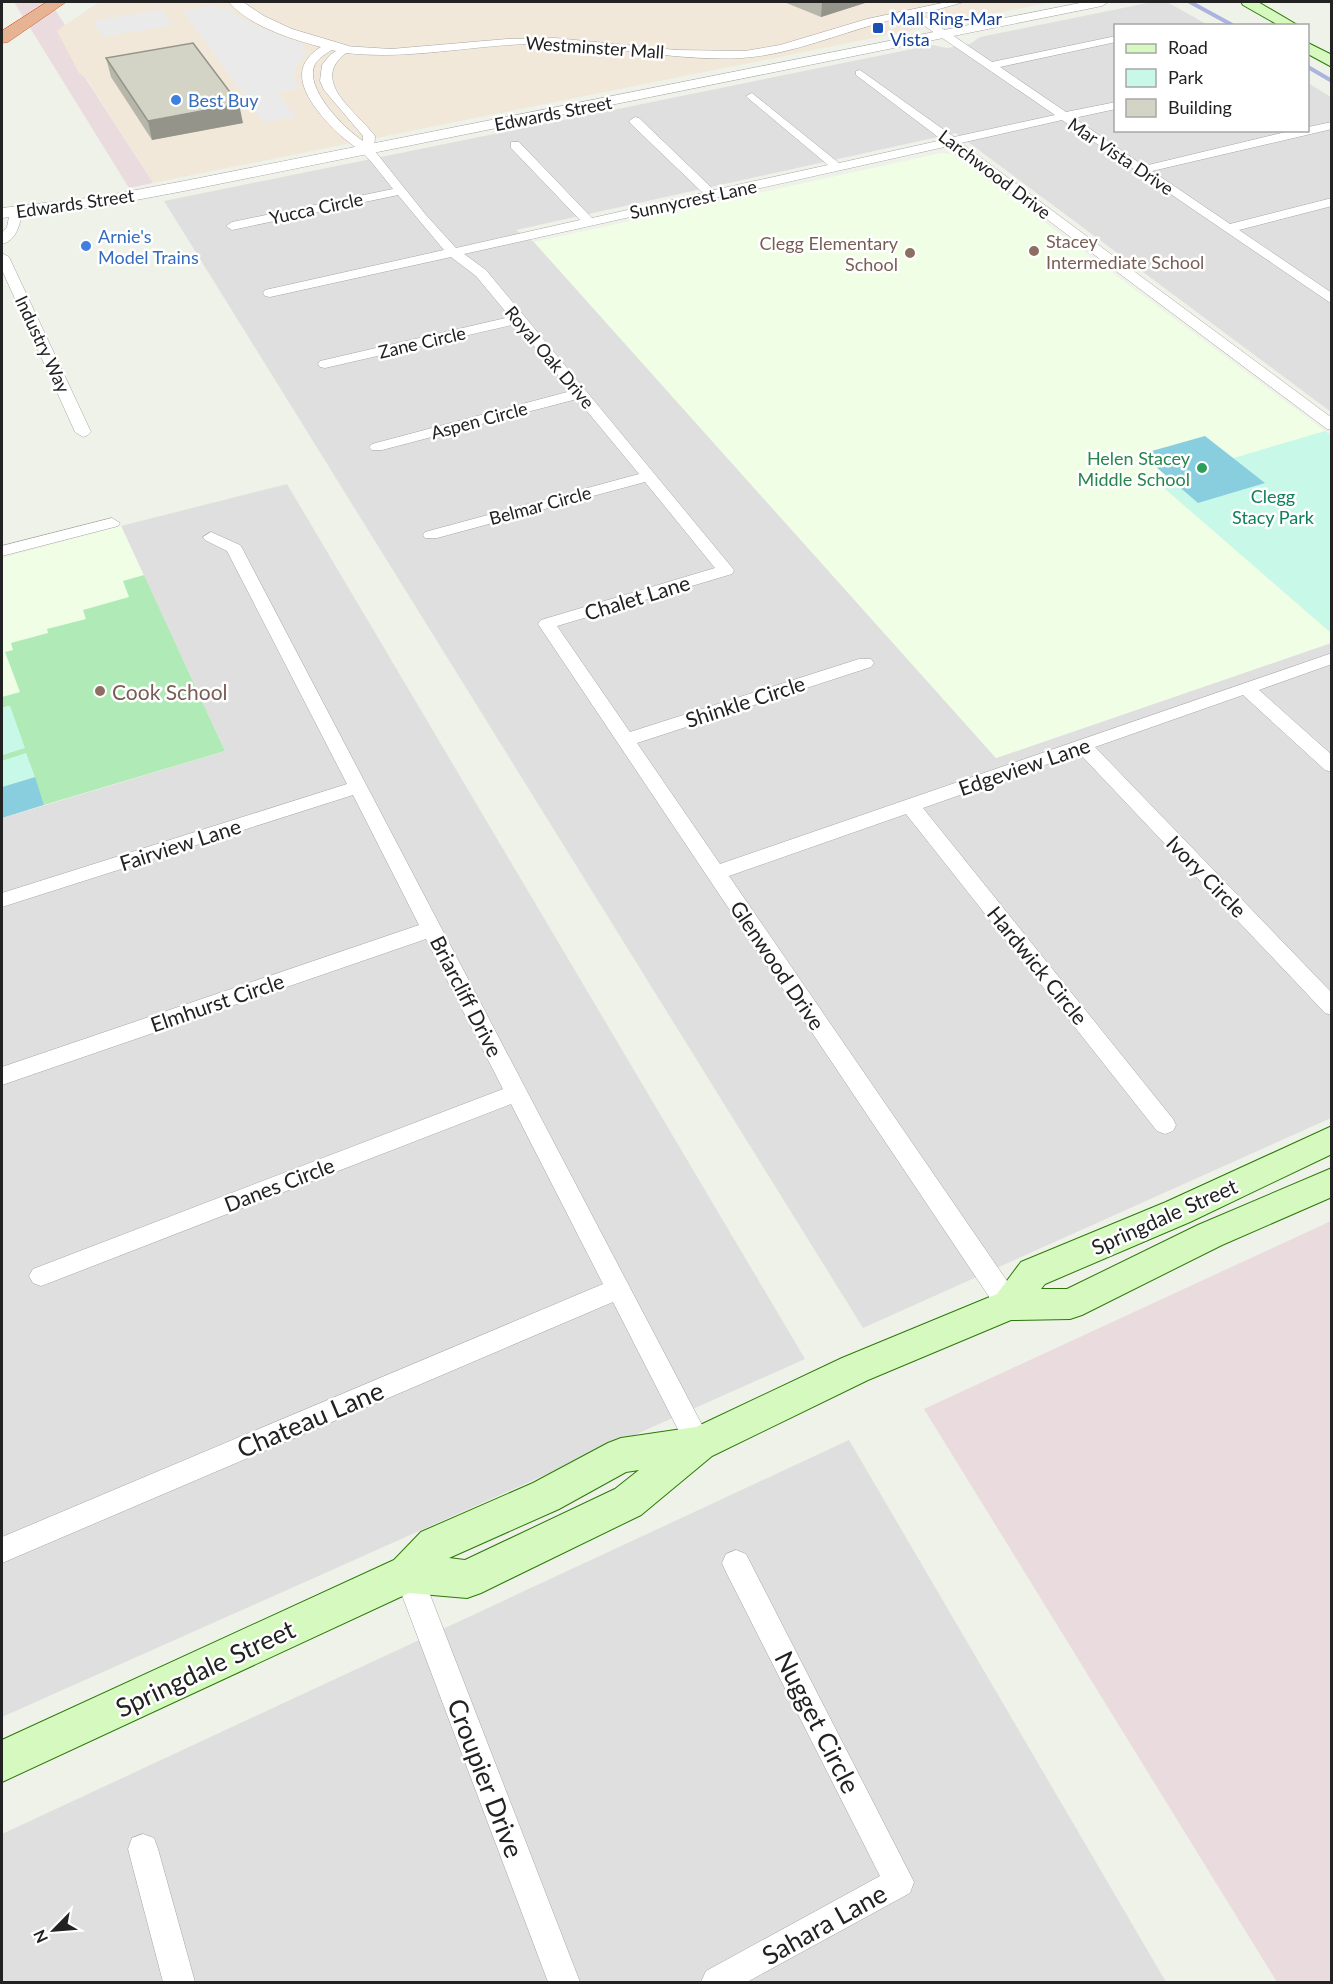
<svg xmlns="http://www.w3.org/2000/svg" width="1333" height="1984" font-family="Lato,sans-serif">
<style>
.residential{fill:#e0dfdf}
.commercial{fill:#f1e8d9}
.industrial{fill:#eadbde}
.education{fill:#f0fee5}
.grass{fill:#b0eab6}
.park{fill:#c8f9e8}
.pitch{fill:#89cede}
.parking{fill:#eaeaea}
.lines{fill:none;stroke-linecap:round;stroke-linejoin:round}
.stream{stroke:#aab4de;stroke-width:4}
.minor-casing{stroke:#a6a6a6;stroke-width:1}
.tertiary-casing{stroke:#a6a6a6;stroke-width:1}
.secondary-casing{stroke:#2b7a07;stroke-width:2}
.motorway-casing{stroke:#d8552d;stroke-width:1}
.minor{fill:#fff;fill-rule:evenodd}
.tertiary{fill:#fff;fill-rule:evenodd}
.secondary{fill:#d5f9bf;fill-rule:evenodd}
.motorway{fill:#e6b493;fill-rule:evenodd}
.wall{fill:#b6b6aa}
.shaded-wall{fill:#94948b}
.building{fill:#d4d4c6;stroke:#94948b;stroke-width:1.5}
.transit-dot{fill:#1a4fb4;stroke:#fff;stroke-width:2}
.shop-dot{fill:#3f7fe0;stroke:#fff;stroke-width:2}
.education-dot{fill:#8d6e63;stroke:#fff;stroke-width:2}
.leisure-dot{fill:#2e9e5b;stroke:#fff;stroke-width:2}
.labels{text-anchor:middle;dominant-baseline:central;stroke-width:5;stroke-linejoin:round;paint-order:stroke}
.far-transit-label{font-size:18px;fill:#164399;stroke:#fff;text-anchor:start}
.far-street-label{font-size:18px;fill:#222;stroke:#fff}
.far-shop-label{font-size:18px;fill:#366cbe;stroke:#fff;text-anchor:start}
.far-education-label{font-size:18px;fill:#785e54;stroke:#fff;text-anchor:start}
.far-leisure-label{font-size:18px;fill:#27864d;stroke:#fff;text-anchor:end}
.far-park-label{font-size:18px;fill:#0e815a;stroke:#fff}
.street-label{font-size:21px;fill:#222;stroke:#fff}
.education-label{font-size:21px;fill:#785e54;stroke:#fff;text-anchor:start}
.near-street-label{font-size:26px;fill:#222;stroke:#fff}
</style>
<rect width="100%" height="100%" fill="#eff2e9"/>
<path class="residential" d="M1152 2H1167L1208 25 1116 26V130H1308V83L1331 97V412L956 133 516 230 534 242 996 758 1331 643V1118L863 1328 164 201 932 45 947 48 970 44 980 37Z
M287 484 805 1359 2 1717V818L225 751 121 526Z
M849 1440 1166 1982H2V1834Z"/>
<path class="commercial" d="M99 2H1052L153 183 85 76 79 73 56 31Z"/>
<path class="industrial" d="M14 2H50L65 25 57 31 79 73 84 76 153 183 129 188Z
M1331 1221V1982H1277L924 1409Z"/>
<path class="education" d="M941 153 953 154 1325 431 1156 481 1331 633V643L996 758 534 242Z
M121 526 225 751 2 818V558Z"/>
<path class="grass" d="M144 575 225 751 44 805 26 754 2 761V755L24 748 9 706 2 708V697L20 692 5 652 13 650 11 643 48 633 47 629 86 619 83 610 129 597 123 581Z"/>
<path class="park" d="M1325 431 1331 436V633L1156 481Z
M10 706 25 748 2 755V708Z
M26 753 35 777 2 787V761Z"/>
<path class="pitch" d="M1205 436 1265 483 1198 503 1141 454Z
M35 777 44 805 2 818V787Z"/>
<path class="parking" d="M214 5 217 9 226 7 248 22 306 46 300 50 308 52 297 65 294 78 299 89 277 92 296 117 264 123 183 11Z
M162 9 173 25 103 37 93 21Z"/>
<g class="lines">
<path class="stream" d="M1190 2 1234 26
M1308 67 1332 81"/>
<g class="minor-casing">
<path id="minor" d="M947 2H964L921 14 992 62 1116 36V42L1000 67 1066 112 1116 102V109L1074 118 1144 166 1294 130H1308V127L1332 122V129L1152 171 1230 224 1332 198V206L1239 230 1332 293V304L1062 120 961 143 1332 418V430L1327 429 949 146 464 254 486 270 734 570 732 574 557 626 630 732 859 659H871L874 663 871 667 637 743 720 864 1332 653V664L1259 690 1332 755V772L1325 770 1243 695 1095 747 1332 993V1015L1325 1013 1079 753 923 808 1173 1119 1176 1125 1173 1131 1165 1134 1157 1131 906 814 729 876 1018 1297 1021 1305 1018 1313 1009 1316 1000 1313 538 624 541 620 715 568 645 482 437 538H425L423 535 425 532 639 474 577 399 382 450H372L369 447 372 444 571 391 516 324 325 368 320 367 318 364 320 361 510 317 476 276 451 257 270 297 265 296 263 293 265 290 444 250 398 195 232 230 226 226 232 222 393 189C383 177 374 164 363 153 356 147 348 142 341 136 323 119 288 83 308 58 314 51 322 45 331 43L337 46C330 52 320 56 315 64 303 88 345 129 363 141V136L324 90 320 81 322 65 330 55 344 46 391 49 507 39 555 38 676 50 745 51 780 45 867 19ZM910 16 1055 115 954 137 860 70 856 71V75L942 140 839 163 752 93 746 96 748 98 828 165 714 190 639 118 635 117 629 121 631 124 703 193 592 218 519 142H511V148L580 220 456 248 426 215 374 150 375 136C356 111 309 81 346 53 408 60 467 46 528 44 600 42 670 62 742 58 800 54 854 26 910 16Z
M16 208 22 212C20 225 16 241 2 244V233L7 227 10 212Z
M2 253 9 257 91 432 88 435 83 437 75 432 2 270Z
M112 518 120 523 118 526 2 556V546Z
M211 532 240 545 242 548 712 1444 708 1453 699 1456 690 1453 613 1302 2 1563V1537L603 1284 511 1104 49 1283 41 1286 33 1283 29 1276 33 1269 503 1089 426 939 2 1085V1067L419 925 353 795 2 907V893L347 784 227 551 205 540 203 537Z
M736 1550 746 1554 914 1882 910 1893 747 1982H701L706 1971 880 1876 726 1572 722 1563 726 1554Z
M408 1561 418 1565 422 1574 580 1982H548L394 1574 398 1565Z
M143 1834 154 1838 158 1849 195 1982H163L128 1849 132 1838Z"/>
</g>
<g class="tertiary-casing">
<path id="tertiary" d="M229 2H243L264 16 292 29 349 46 351 49 344 53C309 44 253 31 229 2Z
M1085 2H1108L1102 6 184 191 104 206 2 218V208L104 196 184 181Z"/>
</g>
<g class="secondary-casing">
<path id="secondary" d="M1241 2H1258L1299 26H1280L1243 5Z
M1308 43 1332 55V67L1308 54Z
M1332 1126V1154L1190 1222 1045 1284 1041 1289H1067L1198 1225 1332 1168V1197L1222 1245 1082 1315 1070 1319 1011 1320 868 1380 712 1456 641 1515 481 1593 467 1598 409 1593 2 1782V1740L394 1560 421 1532 533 1483 608 1443 621 1438 696 1427 842 1358 997 1294 1021 1262 1166 1202ZM639 1470 615 1489 465 1560 449 1558 559 1509 626 1472Z"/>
</g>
<g class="motorway-casing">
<path id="motorway" d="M47 2H66L8 42 2 43V31Z"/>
</g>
<use href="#minor" class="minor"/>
<use href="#tertiary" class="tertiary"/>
<use href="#secondary" class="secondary"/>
<use href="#motorway" class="motorway"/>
</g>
<path class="wall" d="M784 2H868L821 17Z
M106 58 243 123 152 140 111 77Z"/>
<path class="shaded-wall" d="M822 2H868L821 17Z
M239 104 243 123 152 140 148 121Z"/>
<path class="building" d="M193 43 239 104 148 121 106 58Z"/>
<rect class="transit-dot" x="872" y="22" width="12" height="12" rx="3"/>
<g class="shop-dot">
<circle cx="176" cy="100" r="6"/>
<circle cx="86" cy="246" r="6"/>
</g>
<g class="education-dot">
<circle cx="1034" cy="251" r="6"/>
<circle cx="910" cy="253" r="6"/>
<circle cx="100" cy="691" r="6"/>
</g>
<circle class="leisure-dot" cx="1202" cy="468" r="6"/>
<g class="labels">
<g class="far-transit-label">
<text x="890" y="18">Mall Ring-Mar<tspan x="890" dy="21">Vista</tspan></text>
</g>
<g class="far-street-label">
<text transform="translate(595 47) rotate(4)">Westminster Mall</text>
<text transform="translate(553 113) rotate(-11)">Edwards Street</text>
<text transform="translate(1121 156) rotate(34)">Mar Vista Drive</text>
<text transform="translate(995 174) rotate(37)">Larchwood Drive</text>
<text transform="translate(693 199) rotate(-12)">Sunnycrest Lane</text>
<text transform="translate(75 203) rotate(-8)">Edwards Street</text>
<text transform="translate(316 208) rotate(-12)">Yucca Circle</text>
<text transform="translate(422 342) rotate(-13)">Zane Circle</text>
<text transform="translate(43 344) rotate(65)">Industry Way</text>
<text transform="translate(550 357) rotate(50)">Royal Oak Drive</text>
<text transform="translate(479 420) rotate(-15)">Aspen Circle</text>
<text transform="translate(540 505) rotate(-15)">Belmar Circle</text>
</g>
<g class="far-shop-label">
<text x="188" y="100">Best Buy</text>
<text x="98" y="236">Arnie's<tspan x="98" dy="21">Model Trains</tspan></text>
</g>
<g class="far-education-label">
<text x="1046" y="241">Stacey<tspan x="1046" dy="21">Intermediate School</tspan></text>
<text x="898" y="243" text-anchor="end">Clegg Elementary<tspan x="898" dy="21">School</tspan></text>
</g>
<g class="far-leisure-label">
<text x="1190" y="458">Helen Stacey<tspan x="1190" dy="21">Middle School</tspan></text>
</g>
<g class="far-park-label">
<text x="1273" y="496">Clegg<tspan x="1273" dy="21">Stacy Park</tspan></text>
</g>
<g class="street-label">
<text transform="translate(637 597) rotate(-17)">Chalet Lane</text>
<text transform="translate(745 701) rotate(-18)">Shinkle Circle</text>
<text transform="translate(1024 766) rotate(-19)">Edgeview Lane</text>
<text transform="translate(180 844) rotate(-18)">Fairview Lane</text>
<text transform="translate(1207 876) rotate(46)">Ivory Circle</text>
<text transform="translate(778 965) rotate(56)">Glenwood Drive</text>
<text transform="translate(1038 965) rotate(51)">Hardwick Circle</text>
<text transform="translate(467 996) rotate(63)">Briarcliff Drive</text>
<text transform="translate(217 1002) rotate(-19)">Elmhurst Circle</text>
<text transform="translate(279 1184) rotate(-21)">Danes Circle</text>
<text transform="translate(1164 1216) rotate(-24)">Springdale Street</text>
</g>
<g class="education-label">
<text x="112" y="691">Cook School</text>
</g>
<g class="near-street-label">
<text transform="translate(310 1419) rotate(-23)">Chateau Lane</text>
<text transform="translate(205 1668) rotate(-25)">Springdale Street</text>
<text transform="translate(818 1722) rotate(63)">Nugget Circle</text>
<text transform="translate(486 1778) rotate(69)">Croupier Drive</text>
<text transform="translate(824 1924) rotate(-29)">Sahara Lane</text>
</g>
</g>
<rect width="1333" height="1984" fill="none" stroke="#222222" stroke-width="6"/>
<rect x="1114" y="24" width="195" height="108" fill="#ffffff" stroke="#a7a7a7" stroke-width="1.5"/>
<rect x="1126" y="44" width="30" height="9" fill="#d5f9bf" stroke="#a7a7a7" stroke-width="1.5"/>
<text x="1168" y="54" font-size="18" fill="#222222">Road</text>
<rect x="1126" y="69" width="30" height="18" fill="#c8f9e8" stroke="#a7a7a7" stroke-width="1.5"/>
<text x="1168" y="84" font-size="18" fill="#222222">Park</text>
<rect x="1126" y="99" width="30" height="18" fill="#d4d4c6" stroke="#a7a7a7" stroke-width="1.5"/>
<text x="1168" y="114" font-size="18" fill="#222222">Building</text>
<g transform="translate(54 1930) rotate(245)" stroke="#ffffff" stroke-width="4.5" paint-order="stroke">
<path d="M0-4.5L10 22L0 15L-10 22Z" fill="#222222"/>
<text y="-9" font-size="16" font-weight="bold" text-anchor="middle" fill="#222222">N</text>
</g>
</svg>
